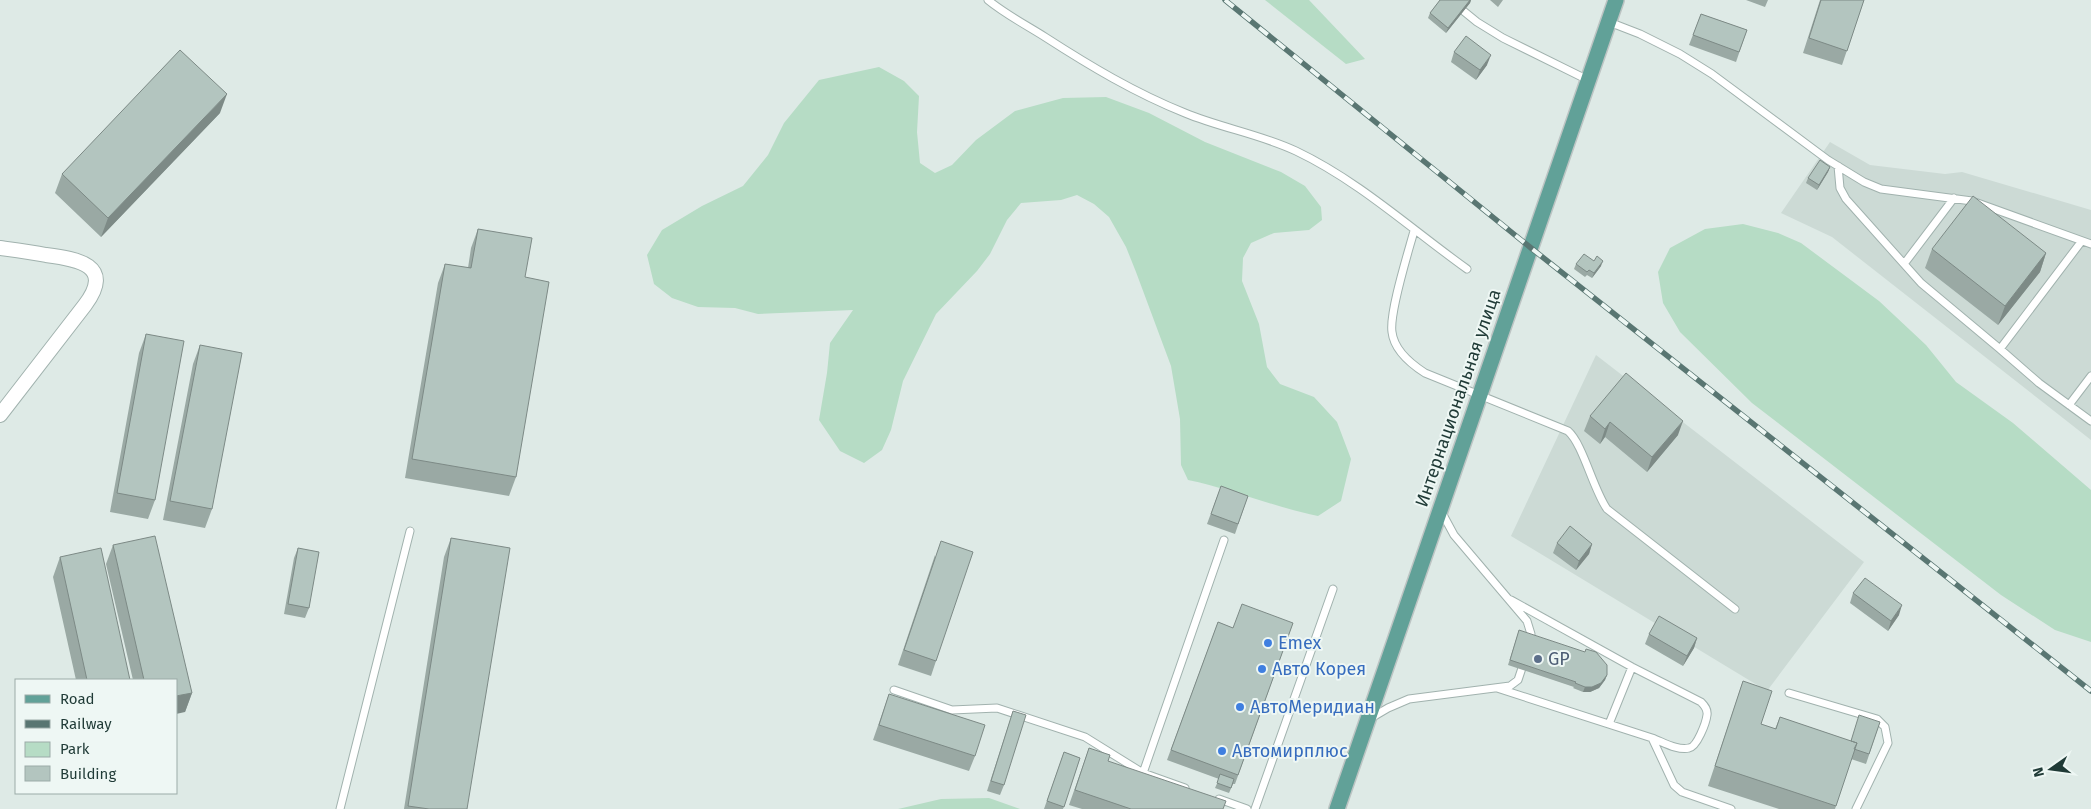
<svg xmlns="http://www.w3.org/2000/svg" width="2091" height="809" font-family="'Fira Sans',sans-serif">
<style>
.built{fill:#ccdad5}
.green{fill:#b6dcc5}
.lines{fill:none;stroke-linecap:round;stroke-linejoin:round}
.lane-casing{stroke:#a1b2ae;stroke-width:9}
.street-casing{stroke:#a1b2ae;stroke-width:16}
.primary-casing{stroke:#bcc4c3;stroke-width:18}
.lane{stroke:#fff;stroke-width:7}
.street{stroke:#fff;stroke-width:14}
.primary{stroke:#61a198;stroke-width:15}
.rail-casing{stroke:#597672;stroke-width:5.5}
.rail{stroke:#eef7f4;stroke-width:4;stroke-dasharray:11;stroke-linecap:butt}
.wall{fill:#9aa9a4}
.shaded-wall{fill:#7d8a86}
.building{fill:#b3c5bf;stroke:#7d8a86}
.shop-dot{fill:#3f7fe0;stroke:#eef7f4;stroke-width:2}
.service-dot{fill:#5c6f8a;stroke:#eef7f4;stroke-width:2}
.labels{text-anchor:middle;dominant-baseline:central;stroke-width:4;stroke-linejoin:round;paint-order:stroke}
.street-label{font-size:18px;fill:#1f3a36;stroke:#eef7f4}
.shop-label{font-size:18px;fill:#366cbe;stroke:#eef7f4;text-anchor:start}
.service-label{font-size:18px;fill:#4e5e75;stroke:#eef7f4;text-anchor:start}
</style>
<rect width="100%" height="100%" fill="#deeae6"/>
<path class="built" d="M1830 142 1870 165 1945 174 1962 172 2091 210V440L1832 237 1781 213Z
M1596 355 1864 562 1767 691 1511 536Z"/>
<path class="green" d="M1265 0H1309L1365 59 1346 64Z
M879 67 904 81 919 96 917 132 920 163 935 173 952 165 976 140 1015 111 1063 98 1106 97 1149 113 1205 142 1281 172 1305 186 1321 207 1322 220 1309 230 1274 233 1251 243 1243 258 1242 281 1259 324 1267 367 1280 384 1314 397 1337 422 1351 459 1341 501 1318 516C1274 507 1232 489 1188 480L1181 465 1180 419 1171 366 1136 272 1126 247 1109 217 1094 204 1077 195 1061 200 1021 203 1007 220 990 254 977 271 936 314 903 381 891 430 882 450 864 463 840 451 819 420 827 373 830 343 853 310 758 314 735 308 698 307 672 298 654 284 647 255 662 230 702 206 743 186 768 155 784 123 819 80Z
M1743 224 1778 233 1801 243 1879 301 1926 345 1956 382 2013 423 2091 490V642L2055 630 2001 595 1752 403 1680 332 1663 303 1658 272 1670 248 1705 229Z
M989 798 1020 809H898L941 799Z"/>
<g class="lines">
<g class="lane-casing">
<path id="lane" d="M988 0C1005 14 1026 25 1045 37 1090 66 1135 93 1185 113 1221 128 1260 134 1296 151 1359 181 1411 229 1467 269
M1450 0 1477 22 1503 38 1588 80
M1609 22 1640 34 1680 54 1712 74 1828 160 1864 182 1881 189 1972 201 2091 244
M1838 166 1840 188 1846 199 1921 283 2000 349 2081 242
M1414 231C1408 253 1389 313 1392 332 1394 350 1411 364 1425 373L1568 431C1583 444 1593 489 1607 509L1735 609
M1904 264 1954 198
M2000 349 2039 383 2091 421
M2069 405 2091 376
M1441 511 1454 535 1527 621 1531 634 1529 642
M1511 600 1632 667 1701 702C1704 705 1708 709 1707 715 1706 723 1697 747 1689 748 1678 751 1663 742 1652 738
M1497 688 1652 738 1674 785 1682 792 1731 809
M894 690 952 710 997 708 1085 737 1143 773 1185 788
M1789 693 1877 719 1885 727 1888 743 1856 809
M1371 718 1388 708 1409 699 1510 686 1518 680 1524 662
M1609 724 1632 667
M1143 773 1224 540
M1219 799 1247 809
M340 809 410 531
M1255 809 1333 589"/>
</g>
<g class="street-casing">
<path id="street" d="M0 248C15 250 31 252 46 255 77 259 115 265 85 305L0 415"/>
</g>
<g class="primary-casing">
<path id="primary" d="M1337 809 1616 0"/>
</g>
<use href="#lane" class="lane"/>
<use href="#street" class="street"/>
<use href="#primary" class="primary"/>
<g class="rail-casing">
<path id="rail" d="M1225 0 1531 248 2091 691"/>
</g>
<use href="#rail" class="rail"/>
</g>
<path class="wall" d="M1440 0H1471L1470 3 1446 33 1428 18 1430 13Z
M1490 0H1503L1498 7Z
M1746 0H1768L1765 7Z
M1820 0H1864L1842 65 1803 53Z
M1701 14 1747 30 1736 62 1689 45Z
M1454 52 1487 65 1476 80 1451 62Z
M220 113 101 237 55 193 62 174Z
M1830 167 1828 172 1817 190 1806 183 1808 178Z
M478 229 525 277 516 477 509 496 405 478 438 283 445 264 468 268 471 248Z
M1932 249 2046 253 2040 272 1998 325 1925 268Z
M1594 261 1601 266 1592 278 1587 275 1585 277 1574 269 1576 264Z
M146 334 155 500 148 519 110 512 139 353Z
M200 345 212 509 205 528 163 520 193 364Z
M1590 416 1678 435 1647 472 1605 437 1600 444 1584 431Z
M1221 486 1248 496 1235 534 1207 524Z
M451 538 467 809H404L444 557Z
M1557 543 1592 544 1589 554 1576 570 1553 553Z
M113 545 192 693 185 712 176 680H133L106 564Z
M298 548 309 608 305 618 284 614 294 558Z
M935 555 936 661 931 676 898 665Z
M60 557 130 680H76L53 577Z
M1853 593 1899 615 1888 631 1850 603Z
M1218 622 1233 628 1293 623 1235 784H1233L1229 793 1215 788 1219 779 1167 760Z
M1519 630 1607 675 1605 680 1599 688 1590 692H1583L1573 688 1574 687 1508 665Z
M1649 634 1697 638 1694 648 1683 666 1645 644Z
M1743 681 1761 724 1775 729 1780 717 1850 741 1880 722 1866 764 1851 759 1835 809H1779L1708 786Z
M889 694 975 756 969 771 873 740Z
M1013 711 1004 785 1000 795 987 791Z
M1089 748 1108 761 1223 809H1082L1069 805Z
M1064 752 1080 758 1063 809H1044Z"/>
<path class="shaded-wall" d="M1470 0H1471L1470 3 1446 33 1448 28Z
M1491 55 1487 65 1476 80 1480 70Z
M227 94 220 113 101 237 108 218Z
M1830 167 1828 172 1817 190 1819 185Z
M2046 253 2040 272 1998 325 2005 306Z
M1603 261 1601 266 1592 278 1594 273Z
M1683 421 1678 435 1647 472 1652 457Z
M1610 422 1605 437 1600 444 1605 429Z
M1592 544 1589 554 1576 570 1579 561Z
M1902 605 1899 615 1888 631 1891 621Z
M1697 638 1694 648 1683 666 1687 656Z
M1607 675 1605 680 1599 688 1590 692H1583L1585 687Z
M192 693 185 712 176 714V696Z"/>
<path class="building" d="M1440 0H1470L1448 28 1430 13Z
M1821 0H1864L1847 51 1809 38Z
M1701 14 1747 30 1739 52 1693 35Z
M1466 36 1491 55 1480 70 1454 52Z
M180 50 227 94 108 218 62 174Z
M1820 160 1830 167 1819 185 1808 178Z
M1973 196 2046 253 2005 306 1932 249Z
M478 229 532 238 525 277 549 282 516 477 412 459 445 264 471 268Z
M1584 254 1594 261 1597 256 1603 261 1594 273 1589 270 1587 272 1576 264Z
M146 334 184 341 155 500 117 493Z
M200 345 242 353 212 509 170 501Z
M1626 373 1683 421 1652 457 1610 422 1605 429 1590 416Z
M1221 486 1248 496 1238 524 1211 514Z
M1570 526 1592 544 1579 561 1557 543Z
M155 536 192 693 176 696V680H144L113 545Z
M451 538 510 548 467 809H429L408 806Z
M941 541 973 552 936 661 904 650Z
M101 548 130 680H87L60 557Z
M298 548 319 552 309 608 288 604Z
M1865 578 1902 605 1891 621 1853 593Z
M1242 604 1293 623 1238 775 1171 750 1218 622 1233 628Z
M1659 616 1697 638 1687 656 1649 634Z
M1519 630 1585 652 1586 649 1596 652 1607 665V675L1601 683 1592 687H1585L1575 683 1576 682 1510 660Z
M1743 681 1772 691 1761 724 1776 729 1780 717 1857 743 1836 806 1715 766Z
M889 694 985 725 975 756 879 725Z
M1013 711 1026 715 1004 785 991 781Z
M1859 715 1880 722 1869 754 1854 749 1857 743 1851 741Z
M1089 748 1110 755 1108 761 1226 801 1223 809H1131L1075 790Z
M1064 752 1080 758 1064 807 1047 801Z
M1220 774 1234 779 1231 788 1217 783Z"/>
<g class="shop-dot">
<circle cx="1268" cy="643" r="5"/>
<circle cx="1262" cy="669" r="5"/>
<circle cx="1240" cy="707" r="5"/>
<circle cx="1222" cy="751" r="5"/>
</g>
<circle class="service-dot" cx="1538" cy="659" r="5"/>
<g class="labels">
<g class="street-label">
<text transform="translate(1458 398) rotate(-71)">Интернациональная улица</text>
</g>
<g class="shop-label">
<text x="1278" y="643">Emex</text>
<text x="1272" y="669">Авто Корея</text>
<text x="1250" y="707">АвтоМеридиан</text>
<text x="1232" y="751">Автомирплюс</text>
</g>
<g class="service-label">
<text x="1548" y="659">GP</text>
</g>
</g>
<rect x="15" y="679" width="162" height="115" fill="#eef7f4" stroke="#9baba8"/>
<rect x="25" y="695" width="25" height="8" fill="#61a198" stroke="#9baba8"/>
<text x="60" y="704" font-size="15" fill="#1f3a36">Road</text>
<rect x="25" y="720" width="25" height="8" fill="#597672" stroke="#9baba8"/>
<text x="60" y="729" font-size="15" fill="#1f3a36">Railway</text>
<rect x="25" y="742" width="25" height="15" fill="#b6dcc5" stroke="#9baba8"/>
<text x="60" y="754" font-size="15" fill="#1f3a36">Park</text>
<rect x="25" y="766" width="25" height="15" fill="#b3c5bf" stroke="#9baba8"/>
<text x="60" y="779" font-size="15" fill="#1f3a36">Building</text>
<g transform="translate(2051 769) rotate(256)" stroke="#eef7f4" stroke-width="4" paint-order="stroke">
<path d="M0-4L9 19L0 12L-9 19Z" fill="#1f3a36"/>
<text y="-8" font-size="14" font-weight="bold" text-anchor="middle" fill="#1f3a36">N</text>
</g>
</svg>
